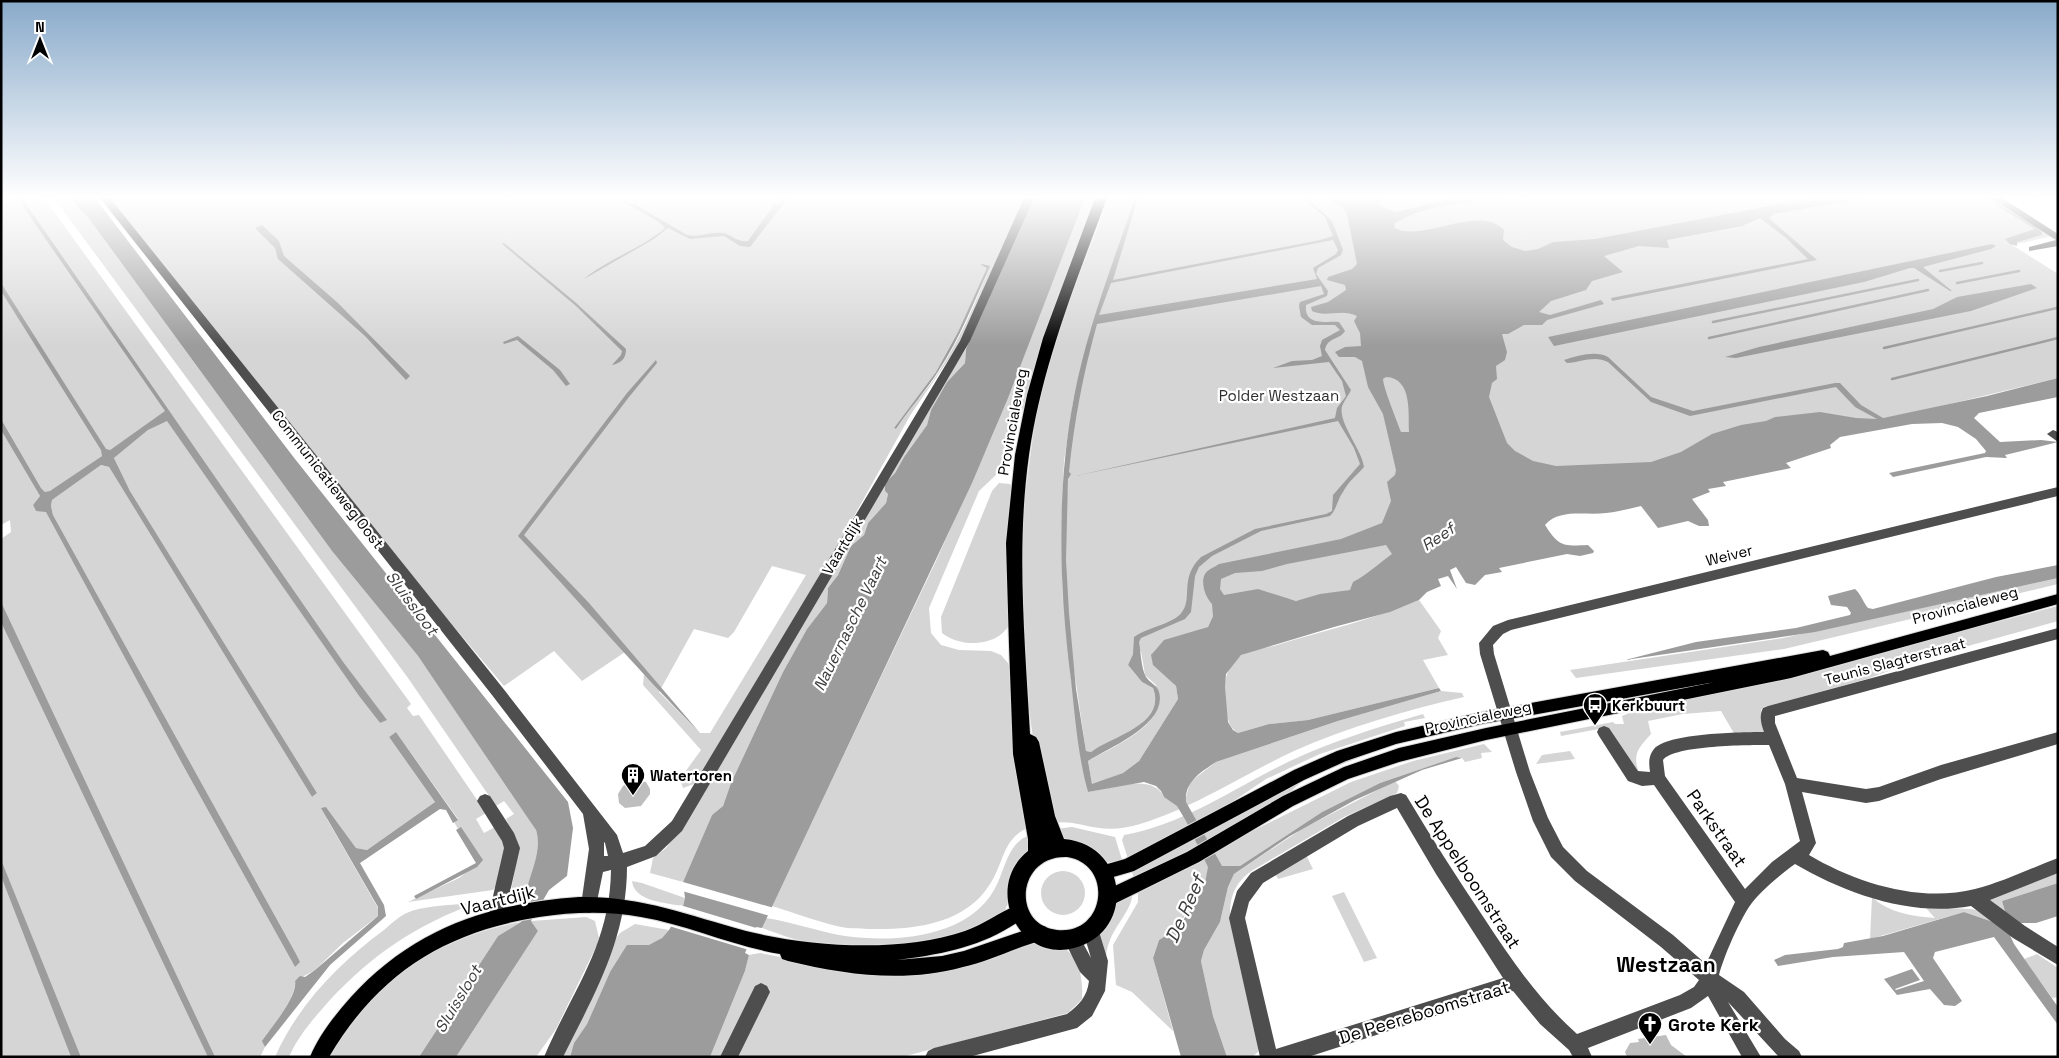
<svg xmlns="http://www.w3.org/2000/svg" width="2059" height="1058" font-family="'Space Grotesk',sans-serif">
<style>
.green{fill:#d5d5d5;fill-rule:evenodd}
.water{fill:#9c9c9c;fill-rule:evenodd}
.pier{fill:#fff}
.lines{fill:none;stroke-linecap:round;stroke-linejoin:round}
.stream{stroke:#9c9c9c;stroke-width:2.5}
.building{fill:#bebebe}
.major-casing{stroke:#dbdbdb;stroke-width:2}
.highway-casing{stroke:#dbdbdb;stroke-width:2}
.minor{fill:#4e4e4e;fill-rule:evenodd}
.major{fill:#000;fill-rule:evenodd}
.highway{fill:#000;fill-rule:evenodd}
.labels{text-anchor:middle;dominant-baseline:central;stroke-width:4.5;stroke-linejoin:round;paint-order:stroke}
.park-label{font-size:15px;fill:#2c2c2c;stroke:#fff}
.street-label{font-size:15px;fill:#000;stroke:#fff}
.poi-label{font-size:15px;font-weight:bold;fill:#000;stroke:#fff;text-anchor:start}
.water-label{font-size:16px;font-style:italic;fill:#3d3d3d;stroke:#fff}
.near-street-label{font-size:18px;fill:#000;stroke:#fff}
.near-poi-label{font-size:18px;font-weight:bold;fill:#000;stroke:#fff;text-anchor:start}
.near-water-label{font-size:19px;font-style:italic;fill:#3d3d3d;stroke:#fff}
.near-quarter-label{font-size:21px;font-weight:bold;fill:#000;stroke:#fff}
</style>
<rect width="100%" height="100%" fill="#fff"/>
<path class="green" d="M1 198H17L166 411 110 450H106L102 456 50 492H45L41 488 1 419Z
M22 198H44L411 704 407 708 413 716 419 715 486 813 476 819 484 833 497 826C500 835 505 844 505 853 505 863 500 883 493 890L408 902 459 878 482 860 461 828 458 829 454 822 458 819 396 732 389 737 435 802 367 850 356 848 326 807 327 819 378 908V916L343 943 315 970 295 981C297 996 272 1028 263 1041L265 1047 260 1057H81L1 860V539L11 532 10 520 1 525V430L40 496 33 505 36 511H46L185 769 295 967V952L53 515 51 506 52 500 101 465 109 467 312 797 317 793 130 491 114 458 148 430 167 420 359 696 380 723 386 720 344 663Z
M54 198H70L90 220 332 551 418 656 519 802 536 830 539 840 535 892H511C516 861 521 849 506 819L514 814 504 801 496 806 408 678Z
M110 198H1026L962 340 911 414 785 640 694 784 683 788 680 779 701 750 643 685 644 674 625 652 582 681 554 651 504 686 366 523ZM989 266C977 302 960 338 940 370 927 391 909 408 896 429L894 428 936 372 958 332ZM772 566 806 575 710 733H700L659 692 694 629 728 638 734 632Z
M1085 198H1095L1040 347 1025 404 1016 427 1011 457 998 473 979 491 929 608 931 633 941 645 959 650 991 651 1001 655 1008 663 1011 672 1030 827C1002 838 1005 861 990 884 965 925 912 930 868 929 859 928 850 929 841 927 818 922 795 913 772 906L936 561 992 436Z
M1105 198H1135L1133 203 1136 198H1992L2053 236 2012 245 2058 274V378L1921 411 1683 455 1370 573 1350 590 1296 601 1289 599 1213 616 1208 627 1159 646 1152 654 1154 665 1176 686 1178 699 1139 761 1123 773 1095 784H1092L1088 761C1105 751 1152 731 1156 709 1158 702 1156 693 1156 685L1145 675 1141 651 1133 654 1128 665 1142 682 1153 688C1167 725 1111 736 1091 752L1086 751 1074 670 1070 671 1088 792C1111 789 1152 772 1164 797H1186L1190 782 1216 762 1338 721 1441 691 1462 693 1464 697C1407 710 1348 727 1294 751 1242 775 1196 807 1140 824 1127 828 1112 830 1099 828 1083 826 1071 820 1054 823L1033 738 1029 709 1021 586 1024 502 1037 407 1055 336 1099 224ZM1074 396 1063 553V603L1061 531 1064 461Z
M966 349 965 363 947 382 931 410 927 425 904 457 895 473 885 483V491L888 494 886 503 868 523 864 535 851 546 838 575 828 588 827 603 807 629 783 672 731 783 723 806 712 815 683 882 650 873 653 858 666 848 697 804 921 415Z
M999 483 1010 484 1013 488 1009 625C997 647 960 648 942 633L941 617 992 491Z
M2058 578V584L1784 649 1576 678 1570 670 1783 638Z
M1419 600 1441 631 1438 638 1448 655 1423 660 1439 688 1308 720 1269 724 1238 733C1227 726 1227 715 1225 703 1223 687 1225 666 1241 655 1250 650 1267 648 1277 645 1325 630 1373 620 1419 600Z
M2058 606V621L1921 659 1867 679 1764 707 1761 710 1767 732 1735 735 1721 711 1683 714 1648 721 1651 734C1637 750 1632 754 1640 776L1599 729 1561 736 1560 732 1613 722 1615 724H1624L1622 716 1654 703 1840 663Z
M1423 714 1425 718 1404 722 1405 726 1320 754 1266 779 1210 817 1128 859 1122 840 1124 835C1185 824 1235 787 1290 761 1333 741 1378 727 1423 714Z
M1484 744 1492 752 1481 753 1482 758 1465 762 1462 758 1456 757 1380 783 1322 812 1240 866H1222L1207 877 1200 894 1176 929 1159 940 1153 958 1173 1031 1132 992 1116 985 1113 945 1138 902V888L1351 782 1413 761Z
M1570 751 1575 759 1536 764 1542 755Z
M1361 753 1363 756 1305 779 1283 798 1193 851 1134 878 1131 869 1294 781Z
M1395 781 1399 786 1397 793 1344 817 1253 870C1237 880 1230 895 1230 913L1259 1046 1258 1052 1252 1057H1227L1213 1016 1201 961 1204 950 1220 922 1228 887 1234 874 1302 829Z
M1072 827 1115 837 1123 863C1100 865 1070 847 1056 829Z
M1031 835C1029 852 1021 866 1014 881 1009 891 1010 904 1003 913 977 947 849 949 809 942 793 940 777 933 762 928L766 918C793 922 819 932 845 936 893 943 967 938 994 890 1005 872 1007 841 1031 835Z
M1305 853 1313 869 1278 879 1274 871Z
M1041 893a22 22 0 1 1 44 0a22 22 0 1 1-44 0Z
M2058 872V883L2002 901 2006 915 1988 899Z
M1 876 10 897 71 1057H1Z
M632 881 642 883 685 898 683 906C667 903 634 902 632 881Z
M1344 892 1377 958 1364 962 1332 896Z
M1132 894C1133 913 1106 930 1106 960L1099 943 1100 935 1115 904 1122 896Z
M1872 897C1889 913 1912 916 1935 918L1925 907 1972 909 1982 912 1999 924 1964 912 1870 939Z
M478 902C415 926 375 952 329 1001 314 1018 298 1036 289 1057H275C298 1005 339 963 384 930 391 924 400 915 409 912 426 905 459 905 478 902Z
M586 917 595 921 599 938 597 945 556 1029 536 1057H456L538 931 531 921Z
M521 922 498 936 419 1057H327C339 1041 349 1022 363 1007 405 961 460 933 521 922Z
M635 924 669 930 662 938 610 972 587 1024 574 1043 570 1057H557L614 941 620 933Z
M1035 940C1044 943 1057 944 1065 949 1081 959 1083 983 1082 999L1068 1013 902 1057H710L745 971 749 955 760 953 861 972Z
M2037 954 2058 968V997L2052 998 2024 959Z"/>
<path class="water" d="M17 198H22L344 663 387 720 380 723 359 696 167 421 148 430 114 458 130 491 317 793 312 797 109 467 101 465 52 500 51 506 53 515 295 952 300 962 295 967 185 769 46 512 36 511 33 505 40 496 1 430V419L41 488 45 492 50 491 102 456 101 450 1 291V283L106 449 110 450 165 411Z
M70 198H95L295 459 568 802 573 828 567 876 549 890 531 921 538 931 456 1057H419L498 936 521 922 535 892 528 885C533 867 542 848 536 830L418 656 332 551 90 220Z
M616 198 636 205 687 235C698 238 710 231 722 233 732 234 737 243 748 241L773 206 770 204H779L784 198H788L750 247 740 246 724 236 690 239 668 228 654 239 584 279C609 258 641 249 665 228L659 222Z
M1033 198H1085L1008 398 972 483 762 928 756 927 745 953 749 955 745 971 710 1057H570L574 1043 587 1024 610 972 627 945H649L662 938 669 930 683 906 685 898 683 882 712 815 723 806 731 783 783 672 807 629 827 603 828 588 838 575 851 546 864 535 868 523 886 503 888 494 885 491V483L895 473 904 457 927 425 931 410 947 382 965 363 966 349Z
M1135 198H1138L1113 280 1320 240 1333 236 1325 217 1302 198H1307L1332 221 1343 250 1341 255 1318 268 1316 274 1328 291 1327 296 1306 305C1304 326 1325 321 1339 322L1345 331C1340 340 1327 337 1325 350L1351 390C1349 395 1345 399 1343 404 1335 419 1362 449 1364 467 1357 475 1348 482 1343 492 1337 500 1337 509 1330 516L1261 531 1212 556 1199 567 1195 576 1191 612 1185 619 1141 638 1139 642C1141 653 1141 668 1146 677 1150 683 1157 685 1159 692 1168 724 1109 748 1088 761L1092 784 1123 773 1139 761 1178 699 1176 686 1153 665 1151 655 1164 640 1208 627 1213 616 1212 604C1206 598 1200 583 1205 574 1208 569 1215 567 1219 564L1341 539 1382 523 1391 501 1387 482 1395 475 1396 470 1383 414 1368 387 1362 361 1355 357H1339L1335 352 1345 347 1361 346 1360 333 1354 321 1357 316C1342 308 1326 318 1312 311L1311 307 1328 302 1346 290 1345 285 1327 280 1328 277 1352 269 1357 264 1347 214 1342 207 1325 198H1383L1378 203 1384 208 1397 212 1452 198H1504C1468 203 1424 204 1394 224L1395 228C1422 243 1479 203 1504 230L1503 240 1512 247 1525 251 1538 249 1553 242 1595 239 1812 198H1868L1774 214 1769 218 1817 260 1612 301 1611 298 1808 259 1786 238 1760 218 1742 226 1667 240 1669 248 1639 246 1604 256 1623 272 1592 281 1586 290 1551 301 1539 312 1550 315 1601 300 1604 304 1547 320 1542 325H1524L1508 334H1502L1507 352 1505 360 1496 366 1497 379 1492 383 1489 397 1507 443 1515 451 1533 461 1556 466 1651 462 1681 452 1712 434 1741 425 1766 421 1775 417 1820 412 1856 418 1877 419 1855 407 1836 387 1690 416 1651 402 1608 362C1595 355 1581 362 1567 363L1564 360C1577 356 1596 350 1608 357L1651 397 1693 411 1835 383H1840L1861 405 1883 418 1987 396 2058 378V397L1979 413 1974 418 2000 442 2041 440 2058 442 2005 455 2007 458 1986 457 1893 477 1889 473 1985 453 1986 451 1976 439 1958 427 1942 423 1912 424 1840 437 1830 445 1831 448 1786 463 1791 468 1723 482 1726 486 1708 489 1710 492 1692 499 1708 520 1709 526H1699L1688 521 1658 528 1641 506C1629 509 1617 512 1606 513 1586 516 1560 508 1545 525 1559 547 1563 546 1588 545L1594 551 1593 553 1580 556 1567 554 1499 568 1502 572 1485 575 1475 585 1466 583 1456 567 1450 570 1457 589 1448 576 1438 579 1441 586 1427 592 1419 600 1390 612 1334 627 1241 655 1226 674 1225 687 1228 722 1233 730 1238 733 1269 724 1308 720 1439 688 1441 691 1338 721 1216 762C1201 772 1184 782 1186 802L1222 866H1240L1322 812 1380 783 1456 757 1462 758 1422 770 1355 800 1290 836 1234 874 1228 887 1220 922 1204 950 1201 961 1213 1016 1227 1057H1181L1153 958 1159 940 1176 929 1194 906 1205 883 1208 867 1186 821 1177 806 1164 797 1161 791 1156 786 1144 782 1088 792C1078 756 1075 717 1071 680 1059 586 1056 490 1074 397 1087 329 1113 263 1135 198ZM1333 240 1338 250 1336 254 1313 268 1317 279 1099 315 1111 283ZM1321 286 1324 294 1300 302 1299 306 1301 317 1312 325H1335L1340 330 1322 340 1320 346 1322 356 1312 360 1292 361 1273 368 1329 362 1342 381 1346 396 1337 408 1335 418 1075 476 1338 421 1354 448 1360 464 1333 495 1332 511 1326 514 1255 529 1201 557C1179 578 1193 598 1182 612 1174 624 1148 627 1134 637L1133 654 1128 665 1142 682 1153 688C1167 725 1111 736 1091 752L1086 751 1076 689 1069 613 1066 560 1068 479 1071 474 1069 472C1074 422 1083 374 1097 324ZM1386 377C1413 378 1408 415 1409 432H1401C1397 421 1383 387 1383 379ZM1386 545 1392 554C1378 564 1368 574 1353 582L1350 590 1320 594 1296 601 1258 589 1224 595 1220 589 1221 579 1235 573 1262 571 1287 564Z
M1984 198H1988L2036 227 2042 232V235L2017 242V246L2010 244 2005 239 2035 229Z
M262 225 279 241 284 256 338 303 410 376 406 380 365 336 278 259 275 248 255 228Z
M504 243 575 302 626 349C626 359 621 363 612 365L621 355 622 351 576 306 502 244Z
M1992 244 1996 246 1991 249 1923 267 1952 291H1950L1914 268H1910L1864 282 1554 346 1548 337Z
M982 264 990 266C974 302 960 338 939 370 926 391 909 409 896 429L894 428 936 372 958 332 987 268 981 265Z
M2031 284 2037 288 1971 311 1736 358 1725 357 1759 347 1933 309 1957 297Z
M518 336 560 370 570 384 566 386 553 370 517 340 504 344 503 342Z
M656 360 657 363 629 397 524 535 589 603 700 733C637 670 579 601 518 536L627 393Z
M2058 565V578L1815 632 1625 660 1696 642 1796 628 1850 615 1851 613 1847 607 1831 605 1828 596 1855 589C1861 594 1863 602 1868 608L1873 609 1996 577Z
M1 602 215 1057H208L1 622Z
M396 732 458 820 453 823 446 810 440 809 360 863 384 905 386 916 330 965 265 1047 262 1041C271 1028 298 996 295 981L300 976 305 977 315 970 378 916V907L321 808 326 807 356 848 367 850 435 802 389 737Z
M461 827 483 860 477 867 416 899 414 896 476 863 456 830Z
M1 860 4 867 81 1057H71L1 876Z
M2058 883V916L2036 923H2017L2009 933 2014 944 2058 1007V1025L1994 937 1935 952 1933 958 1962 1001 1955 1006 1944 1005 1930 989 1897 995 1884 979 1912 969 1920 980 1895 989 1896 990 1924 981 1904 952 1833 957 1778 966 1774 960 1785 955 1838 949 1843 947 1844 943 1883 936 1964 912 1999 924 2006 915 2002 901Z"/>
<path class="pier" d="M681 881 683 882 774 908 770 916 682 891Z
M680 905 763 930H757L749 950 669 926Z"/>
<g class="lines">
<path class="stream" d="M1940 271 1982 263
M1957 283 2019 271
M1713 322 1918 280
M1709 338 1928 290
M1884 348 2057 308
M1892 379 2058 338"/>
</g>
<path class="building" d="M632 780 646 782 650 789V794L641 806 625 808 619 803 618 794 623 786Z
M1666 1035 1671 1045 1687 1057H1627L1625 1052 1630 1043 1639 1042 1638 1039Z"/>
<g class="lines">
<g class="major-casing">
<path id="major" d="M2058 594V604L1791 678 1486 740 1399 762 1348 779 1293 806 1199 862 1114 904 1108 906 1102 904 1100 898 1102 892 1187 852 1283 796 1344 767 1399 748 1486 728 1715 682 1482 724 1396 744 1346 761 1304 780 1134 871 1103 880 1097 877 1095 872 1097 867 1125 859 1294 770 1337 751 1396 732 1482 712 1823 650 1828 652 1830 656Z
M579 897C642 896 687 915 746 931 811 947 901 953 965 931 984 924 1000 912 1019 904L1025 906 1027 912C1024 920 1017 922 1010 927 976 948 937 955 897 960L942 956 964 951 1040 925 1046 927 1048 933 1046 939 1040 941C1014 948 990 961 963 967 905 983 846 975 788 961L782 959 780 954C732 946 688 925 641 917 607 911 573 912 539 917 444 932 378 974 329 1057H310C319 1035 335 1015 351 997 413 929 489 903 579 897Z"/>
</g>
<g class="highway-casing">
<path id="highway" d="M1095 198H1107C1076 282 1042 365 1029 455 1016 547 1025 642 1030 734L1036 737 1039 742 1055 816 1064 839C1129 845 1136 932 1074 948 1018 963 983 887 1028 851V839L1013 754 1009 645 1006 543 1015 455 1027 395 1043 338ZM1067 857C1114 864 1106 935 1057 930 1011 925 1017 855 1067 857Z"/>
</g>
<path class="minor" d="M100 198H110L502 687 617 835 623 853 645 846 672 821 960 341 1024 198H1034L970 341 682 831 656 856 627 867C627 939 594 995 563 1057H544C572 991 610 946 611 870L603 872 595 911 589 913 583 911 581 905 589 849 583 814 492 695ZM604 842 605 843 608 856H604Z
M1991 198H2002L2058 234V246L2029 251V247L2056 240Z
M2053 430 2058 432V442L2047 434Z
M2058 487V496L1511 630 1503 634 1493 645 1494 654 1530 772 1548 818 1563 847 1587 871 1673 935 1706 964 1735 902 1654 785 1642 786 1628 781 1599 736 1597 732 1599 728 1604 726 1609 728 1638 771 1650 772C1649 763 1648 757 1654 749 1667 733 1743 732 1764 732 1761 724 1759 716 1763 708L1768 706 2058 628V639L1775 716V723L1797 778 1866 789 1879 787 1941 765 2058 732V744L1941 779 1879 801 1866 803 1802 792 1816 843 1809 855C1856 883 1920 903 1975 889 2003 882 2031 868 2058 858V873L1990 900 2025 926 2058 947V965L2013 938 1971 906C1912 917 1846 894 1795 864 1781 874 1759 892 1749 907 1738 924 1724 956 1719 975L1744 992 1785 1039 1799 1051 1802 1057H1779L1728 1002 1761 1057H1742L1708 996 1691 1008 1588 1048 1592 1057H1573L1569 1050 1540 1024 1513 991 1308 1057H1260L1229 918 1237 891 1251 873 1348 816 1390 796 1401 793 1406 795C1431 837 1457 878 1484 918 1513 962 1538 999 1577 1034L1680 995 1694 987 1699 980 1661 947 1575 881 1551 857 1533 821 1516 772 1480 654 1479 643 1493 626 1508 620ZM1769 745 1785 784 1800 841 1772 862 1745 889 1665 776 1663 760C1674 745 1750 745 1769 745ZM1397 808 1436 874 1503 978 1276 1049 1245 918 1249 902 1263 883 1358 826Z
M485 794 490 796 514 833 520 848 504 918 502 924 496 926 490 924 488 918 504 848 502 841 477 801 480 796Z
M1091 923 1097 925 1108 961 1105 991 1092 1016 1077 1028 969 1057H925L928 1051 934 1048 1067 1014C1079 1005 1087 997 1089 981L1080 972 1063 938 1065 932 1071 930 1077 932 1091 958 1083 931 1085 925Z
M761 983 767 986 770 992 738 1057H720L755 986Z"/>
<use href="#major" class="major"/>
<use href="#highway" class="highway"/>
</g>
<linearGradient id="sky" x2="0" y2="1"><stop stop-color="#89aaca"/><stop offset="0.57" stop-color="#fff"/><stop offset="1" stop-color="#fff" stop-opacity="0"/></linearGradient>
<rect width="2059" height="346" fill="url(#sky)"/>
<defs>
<g id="bus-pin" transform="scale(1.25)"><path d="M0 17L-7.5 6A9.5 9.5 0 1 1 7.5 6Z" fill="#000" stroke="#fff"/><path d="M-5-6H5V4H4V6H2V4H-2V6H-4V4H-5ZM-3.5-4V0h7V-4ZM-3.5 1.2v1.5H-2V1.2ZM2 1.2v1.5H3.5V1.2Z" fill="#fff"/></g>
<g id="building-pin" transform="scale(1.25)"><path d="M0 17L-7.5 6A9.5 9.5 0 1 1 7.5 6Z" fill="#000" stroke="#fff"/><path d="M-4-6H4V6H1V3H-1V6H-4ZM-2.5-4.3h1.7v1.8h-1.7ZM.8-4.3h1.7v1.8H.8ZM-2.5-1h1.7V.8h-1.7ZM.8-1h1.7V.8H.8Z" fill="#fff"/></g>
<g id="church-pin" transform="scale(1.25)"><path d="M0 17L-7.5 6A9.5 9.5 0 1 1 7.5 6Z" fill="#000" stroke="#fff"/><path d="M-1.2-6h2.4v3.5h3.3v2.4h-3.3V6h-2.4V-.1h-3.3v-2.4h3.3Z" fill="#fff"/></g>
</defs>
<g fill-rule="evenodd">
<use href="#bus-pin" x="1595" y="705"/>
<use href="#building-pin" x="633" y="775"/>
<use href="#church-pin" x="1650" y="1024"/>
</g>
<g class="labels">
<g class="park-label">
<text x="1279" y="395">Polder Westzaan</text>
</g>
<g class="street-label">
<text transform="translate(1012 422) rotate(-80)">Provincialeweg</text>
<text transform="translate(328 479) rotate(52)">Communicatieweg Oost</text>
<text transform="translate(842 546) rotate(-59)">Vaartdijk</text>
<text transform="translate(1729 555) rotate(-14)">Weiver</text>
<text transform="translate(1965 605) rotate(-15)">Provincialeweg</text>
<text transform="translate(1895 661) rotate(-15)">Teunis Slagterstraat</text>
<text transform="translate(1478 717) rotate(-12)">Provincialeweg</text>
</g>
<g class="poi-label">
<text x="1612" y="705">Kerkbuurt</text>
<text x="650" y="775">Watertoren</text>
</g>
<g class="water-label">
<text transform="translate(1438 537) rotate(-34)">Reef</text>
<text transform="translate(412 603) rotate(53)">Sluissloot</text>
<text transform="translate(850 624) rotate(-64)">Nauernasche Vaart</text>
<text transform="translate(458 999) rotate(-59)">Sluissloot</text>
</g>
<g class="near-street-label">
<text transform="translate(1717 828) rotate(55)">Parkstraat</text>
<text transform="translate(1468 872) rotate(57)">De Appelboomstraat</text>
<text transform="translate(498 900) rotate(-14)">Vaartdijk</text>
<text transform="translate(1424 1012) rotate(-17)">De Peereboomstraat</text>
</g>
<g class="near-poi-label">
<text x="1668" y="1024">Grote Kerk</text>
</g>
<g class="near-water-label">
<text transform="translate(1185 909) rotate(-66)">De Reef</text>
</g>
<g class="near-quarter-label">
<text x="1666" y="964">Westzaan</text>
</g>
</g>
<rect width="2059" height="1058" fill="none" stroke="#000000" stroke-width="5"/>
<g transform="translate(40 40)" stroke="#ffffff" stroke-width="4" paint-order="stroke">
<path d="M0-4L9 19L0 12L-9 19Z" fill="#000000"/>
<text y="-8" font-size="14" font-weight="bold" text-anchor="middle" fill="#000000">N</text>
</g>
</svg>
